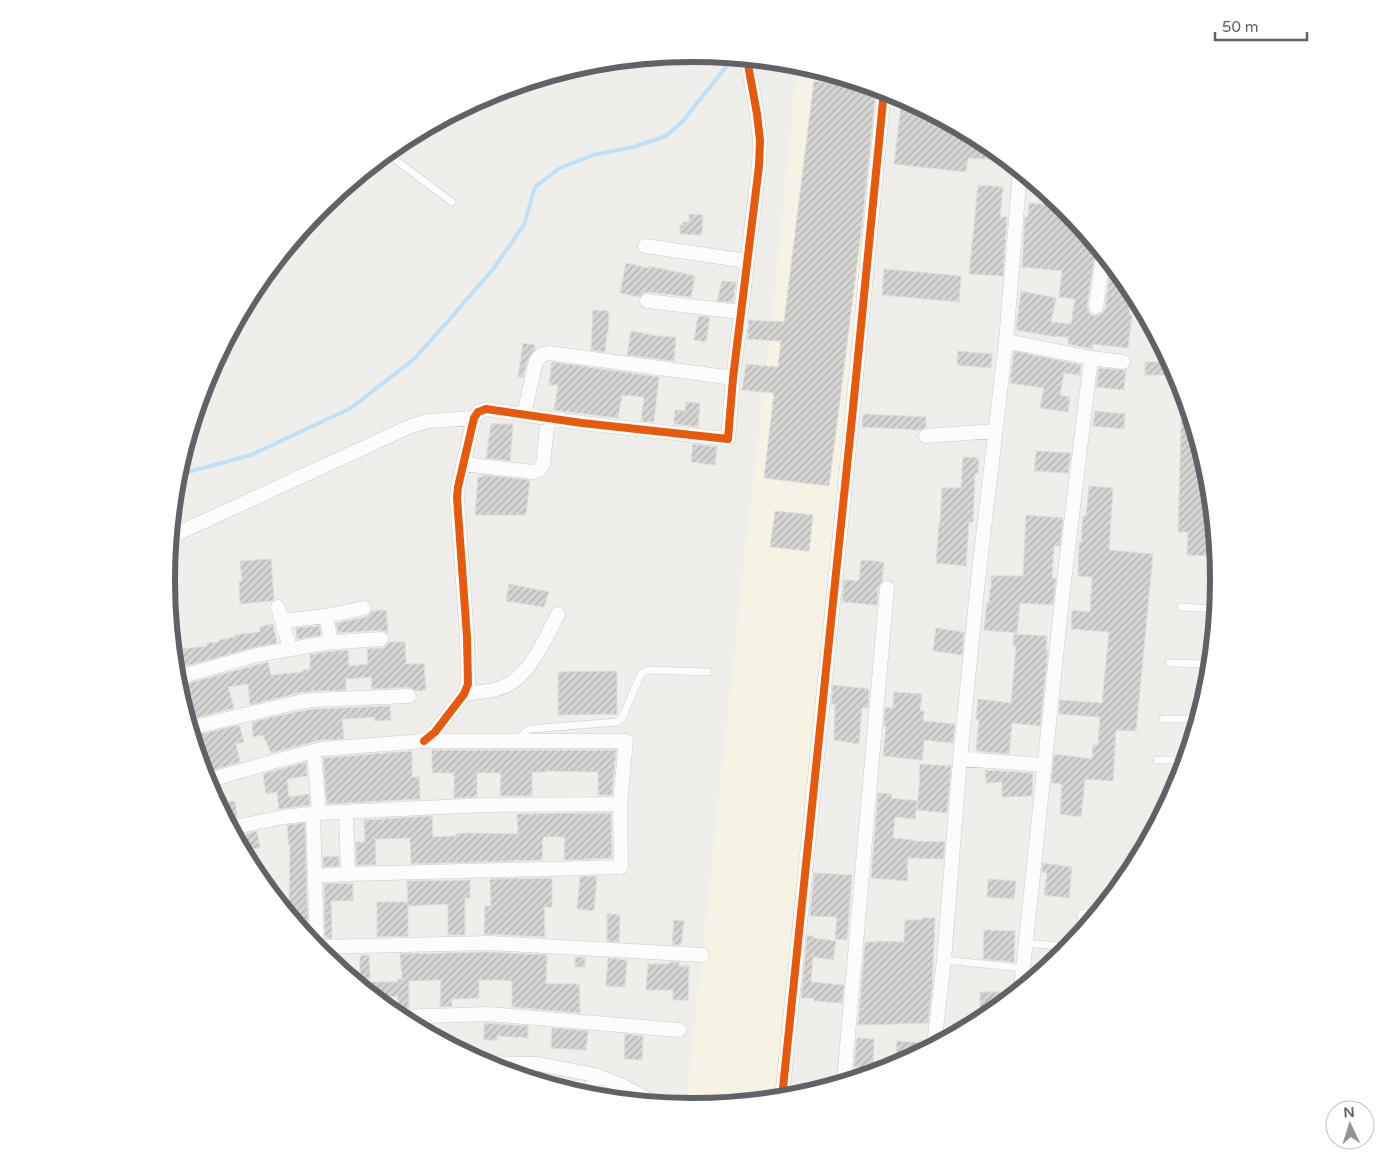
<svg xmlns="http://www.w3.org/2000/svg" width="1385" height="1160" font-family="'Varela Round',sans-serif">
<style>
.commercial{fill:#f7f3e4}
.lines{fill:none;stroke-linecap:round;stroke-linejoin:round}
.stream{stroke:#bfe0f9;stroke-width:4}
.building{fill:url(#building-hatch);stroke:#deddd9}
.lane-casing{stroke:#cbcccc;stroke-width:8}
.street-casing{stroke:#cbcccc;stroke-width:15}
.lane{stroke:#fdfcfc;stroke-width:7}
.street{stroke:#fdfcfc;stroke-width:14}
.cycleway-casing{stroke:#fff;stroke-width:11}
.cycleway{stroke:#e8590c;stroke-width:8}
.rim{fill:none;stroke:#5f6368;stroke-width:6}
</style>
<defs>
<pattern id="building-hatch" width="6" height="6" patternUnits="userSpaceOnUse" patternTransform="scale(1.25)"><rect width="6" height="6" fill="#d6d5d3"/><path d="M-1 1l2-2M0 6l6-6M5 7l2-2" fill="none" stroke="#b1b0af"/></pattern>
</defs>
<rect width="100%" height="100%" fill="#efeeea"/>
<path class="commercial" d="M797 64 891 93 782 1097 692 1106H686L746 544 773 310Z"/>
<g class="lines">
<path class="stream" d="M177 475 251 455 351 408 414 359 450 319 493 269 524 225 535 187 560 168 593 155 633 147 666 136 682 122 733 58"/>
</g>
<path class="building" d="M814 81 876 89 862 226 829 486 764 478 774 393 742 390 746 364 778 367 781 341 747 339 749 320 784 322Z
M902 98 971 135 970 141 985 143 1007 160 968 158 966 172 894 164Z
M978 185 1003 187 1000 217H1007L1003 276 969 274Z
M1029 203 1063 206 1096 246 1087 306 1088 310 1090 314 1094 316 1099 315 1103 313 1105 309 1111 264 1130 288 1132 291 1129 314 1132 315 1128 348 1093 344 1092 349 1068 344 1069 337 1050 336 1016 330 1021 291 1056 298 1051 322 1071 324 1075 299 1059 297 1062 271 1022 267 1025 217H1028Z
M689 214 703 215 702 235 680 234V225H683V222H689Z
M626 263 648 268 649 266 695 276 691 297 648 292 643 293 640 297 620 293Z
M884 269 961 276 959 302 882 295Z
M722 281 736 282 733 302 717 301Z
M593 310 609 311 608 333H607L605 352 591 350Z
M698 316 710 317 706 342 694 340Z
M631 331 658 336 676 337 674 361 627 355Z
M523 343 535 345V349L528 359 523 377H518Z
M958 351 992 354 991 368 957 365Z
M1014 351 1081 365 1080 375 1064 373 1060 395 1070 397 1068 412 1040 408 1044 388 1010 383Z
M552 362 659 377 654 422 641 421 644 397 622 395 618 418 554 410 558 385H549Z
M1145 362H1167V375H1145Z
M1099 368 1126 370 1124 390 1096 387Z
M1182 395H1184L1209 478 1216 556 1187 555 1188 532H1178Z
M686 402 700 403 698 427 674 424 675 410 685 411Z
M1095 411 1125 414 1124 429 1093 426Z
M863 414 926 417V427L920 430 862 427Z
M491 424H513L510 461 486 458Z
M693 444 717 447 715 465 691 462Z
M1036 451 1071 453 1068 473 1034 471Z
M963 457 979 458 978 473H975L973 522H969L966 566 936 563 939 523H940L942 488H961Z
M483 475 530 480 526 515H475L478 477H483Z
M1089 486 1113 488 1109 550 1153 554 1136 731 1116 730 1113 781 1085 779 1081 817 1060 814 1062 784 1051 783 1054 754 1092 759 1093 745H1098L1100 717 1059 714 1060 700 1102 703 1109 632 1071 629 1072 610 1090 612 1092 577 1078 576 1079 542 1081 543 1083 516H1086Z
M775 511 813 515 809 551 770 547Z
M1026 515 1063 518 1060 546 1054 545 1052 578H1056L1053 605 1020 603 1017 633 984 630 987 602 989 603 990 588 991 589V576H1023Z
M271 559 274 599 271 601 240 604 239 581H242L240 561Z
M861 560 884 562 882 581 878 587 877 605 842 602 844 580 859 581Z
M509 584 549 592 544 607 506 601Z
M386 610 388 633 384 631 380 630 338 633 336 623 366 617 369 615 372 611Z
M273 624 277 643 255 647 175 669 173 650 207 646V643L219 642V640L235 637 234 635 260 632 259 627Z
M319 626 321 635 297 639 296 628Z
M936 628 964 632 962 655 933 651Z
M1014 634 1047 636 1046 650H1048L1040 726 1012 723 1009 754 976 751 979 720H976L978 699 1011 703 1016 646H1013Z
M389 642H405L406 664H424L426 690 416 691 409 687 372 689 371 677 346 679V690L313 691 298 693 250 705 248 684 228 687 234 708 188 720 178 686 268 662 271 675 303 672V670L310 669V655L326 652 348 650 349 666 368 664 367 649 382 648 386 646Z
M617 671V714L558 715V672Z
M833 685 869 689 868 708H862L859 744 834 740 835 704H831Z
M894 692 922 694 920 711H924L923 721 955 724 953 743 924 740 922 760 883 756 886 726H884L885 708H893Z
M390 706 391 720 375 721V717L342 719 344 739 320 740 271 753 263 735 253 737 252 722 301 711 314 709Z
M239 725 244 742 236 744 240 762 204 773 193 736Z
M432 750H616L612 795H598V772L546 771V772H532V796H500L501 773H477V797L454 798V773H432Z
M412 751V777H419L420 799 327 804 323 758Z
M306 762 307 776 287 779 289 797 309 794 310 805 279 809 277 792 266 794 263 774Z
M920 764 951 766 947 813 917 810 920 775H919Z
M985 770 1033 773 1032 796 1002 797V782L986 783Z
M878 793 892 794 891 798 917 801 915 819 895 817 893 838 913 840V841L945 842 943 859 908 858 907 881 871 878Z
M235 801 237 818 227 820 222 811 221 803Z
M611 813 612 858 564 860 565 837H543L542 860 411 864 410 838 375 839 376 865H356V842H365L364 820 432 816 433 837 456 836V834L467 833 518 834 517 814Z
M305 823 308 937 282 906H289L290 845 289 846 287 825Z
M257 831 260 848 249 849 246 834Z
M339 856V866L323 867V857Z
M1043 863 1072 867 1069 898 1044 895 1047 873 1042 872Z
M814 873 852 875 847 940 835 939 837 917 810 916Z
M597 876 594 911 577 909 580 877Z
M552 878V907H544L545 937 484 934 485 906H491L490 879Z
M988 879 1016 881 1014 899 987 897Z
M470 880V898H465V935H448V904L408 906 407 881Z
M353 883V901H331L332 938H325L324 884Z
M377 902H408V936L377 937Z
M607 914 620 915 619 942 607 941Z
M922 918H935L932 988 928 1023 858 1025 865 943 866 942H875V941L904 942 905 920H922Z
M674 920 684 921 681 945H672Z
M984 930 1015 931 1014 962 983 959Z
M807 936H814V938L836 941 833 960 813 957 811 982 844 985 842 1003 814 1001V998H801Z
M489 952 547 955 546 984H579L580 1013 512 1007V981H505V980H479V998L452 999V1006L440 1007 441 980 409 981V1008H398V996L375 997 370 993V982H398V979H402L400 954Z
M360 955H369L370 979H360Z
M575 957H585V967H575Z
M608 958 627 960 625 987 606 986Z
M670 962H679V966H689L688 1000H673V990H646L648 964H670Z
M980 992H1007L1006 1000 980 1020Z
M484 1023 528 1026V1038L497 1036V1040H484Z
M415 1025H431V1034L418 1027Z
M552 1028 588 1031 586 1050 551 1048Z
M625 1034 643 1036 642 1060 624 1059Z
M857 1038 874 1039 873 1067H854Z
M897 1041 925 1043 926 1049 904 1061 896 1060Z"/>
<g class="lines">
<g class="lane-casing">
<path id="lane" d="M389 152 397 161 452 202
M287 248 288 251
M1181 607 1216 609
M1169 663 1210 664
M1163 719H1198
M518 741 524 733 530 729 617 722 622 718 641 674 647 670 708 672
M1157 760H1185
M1079 935 1082 913H1096
M1026 943 1068 947
M944 960 1023 968"/>
</g>
<g class="street-casing">
<path id="street" d="M645 246 747 261
M647 301 740 312
M1096 307 1103 255
M1006 341 1091 358 1123 362
M524 414 536 361 541 355 549 353 733 378
M926 436 995 431
M463 464 533 472 539 470 543 464 548 418
M170 537 411 426 428 421 474 418
M278 607 290 649
M326 616 331 642
M282 621 326 616 364 608
M176 678 257 655 325 643 381 639
M464 694C476 692 492 692 503 687 530 677 545 638 558 614
M190 728 299 702 313 700 409 696
M424 741 435 732 464 694 468 684 467 637 457 498 458 487 474 418 478 412 486 409 582 423 728 439 733 378 759 166 760 140 757 114 747 59
M314 751 319 813
M960 759 1045 765
M206 781 272 762 322 749 424 741H626L620 804 484 805 319 813 283 817 231 828
M346 812 348 874 621 867 620 804
M313 814 317 947
M316 876 348 874
M316 947 489 943 702 955
M1021 988 1063 590 1091 358
M399 1017 488 1014 679 1030
M934 1045 944 960 960 759 978 580 1006 341 1020 171
M485 1063 538 1064 595 1075 618 1084 655 1103
M844 1081 887 588
M783 1088 853 408 884 91
M588 1096 595 1075"/>
</g>
<use href="#lane" class="lane"/>
<use href="#street" class="street"/>
<g class="cycleway-casing">
<path id="cycleway" d="M424 741 435 732 464 694 468 684 467 637 457 498 458 487 474 418 478 412 486 409 582 423 728 439 733 378 759 166 760 140 757 114 747 59
M783 1088 853 408 884 91"/>
</g>
<use href="#cycleway" class="cycleway"/>
</g>
<path d="M0 0H1385V1160H0ZM692 62H693A517 517 0 0 1 1210 579V581A517 517 0 0 1 693 1098H692A517 517 0 0 1 175 581V579A517 517 0 0 1 692 62Z" fill="#fff" fill-rule="evenodd"/>
<path class="rim" d="M692 62H693A517 517 0 0 1 1210 579V581A517 517 0 0 1 693 1098H692A517 517 0 0 1 175 581V579A517 517 0 0 1 692 62Z"/>
<g transform="translate(1350 1125) rotate(356)"><circle r="24" fill="#ffffff" stroke="#bfc1c3"/>
<path d="M0-4L9 19L0 12L-9 19Z" fill="#919496"/>
<text y="-8" font-size="14" font-weight="bold" text-anchor="middle" fill="#5f6368">N</text>
</g>
<path d="M1215 32v8h92v-8" fill="none" stroke="#5f6368" stroke-width="2.5"/>
<text x="1222" y="32" font-size="15" fill="#5f6368" stroke="#ffffff" stroke-width="4" paint-order="stroke">50 m</text>
</svg>
